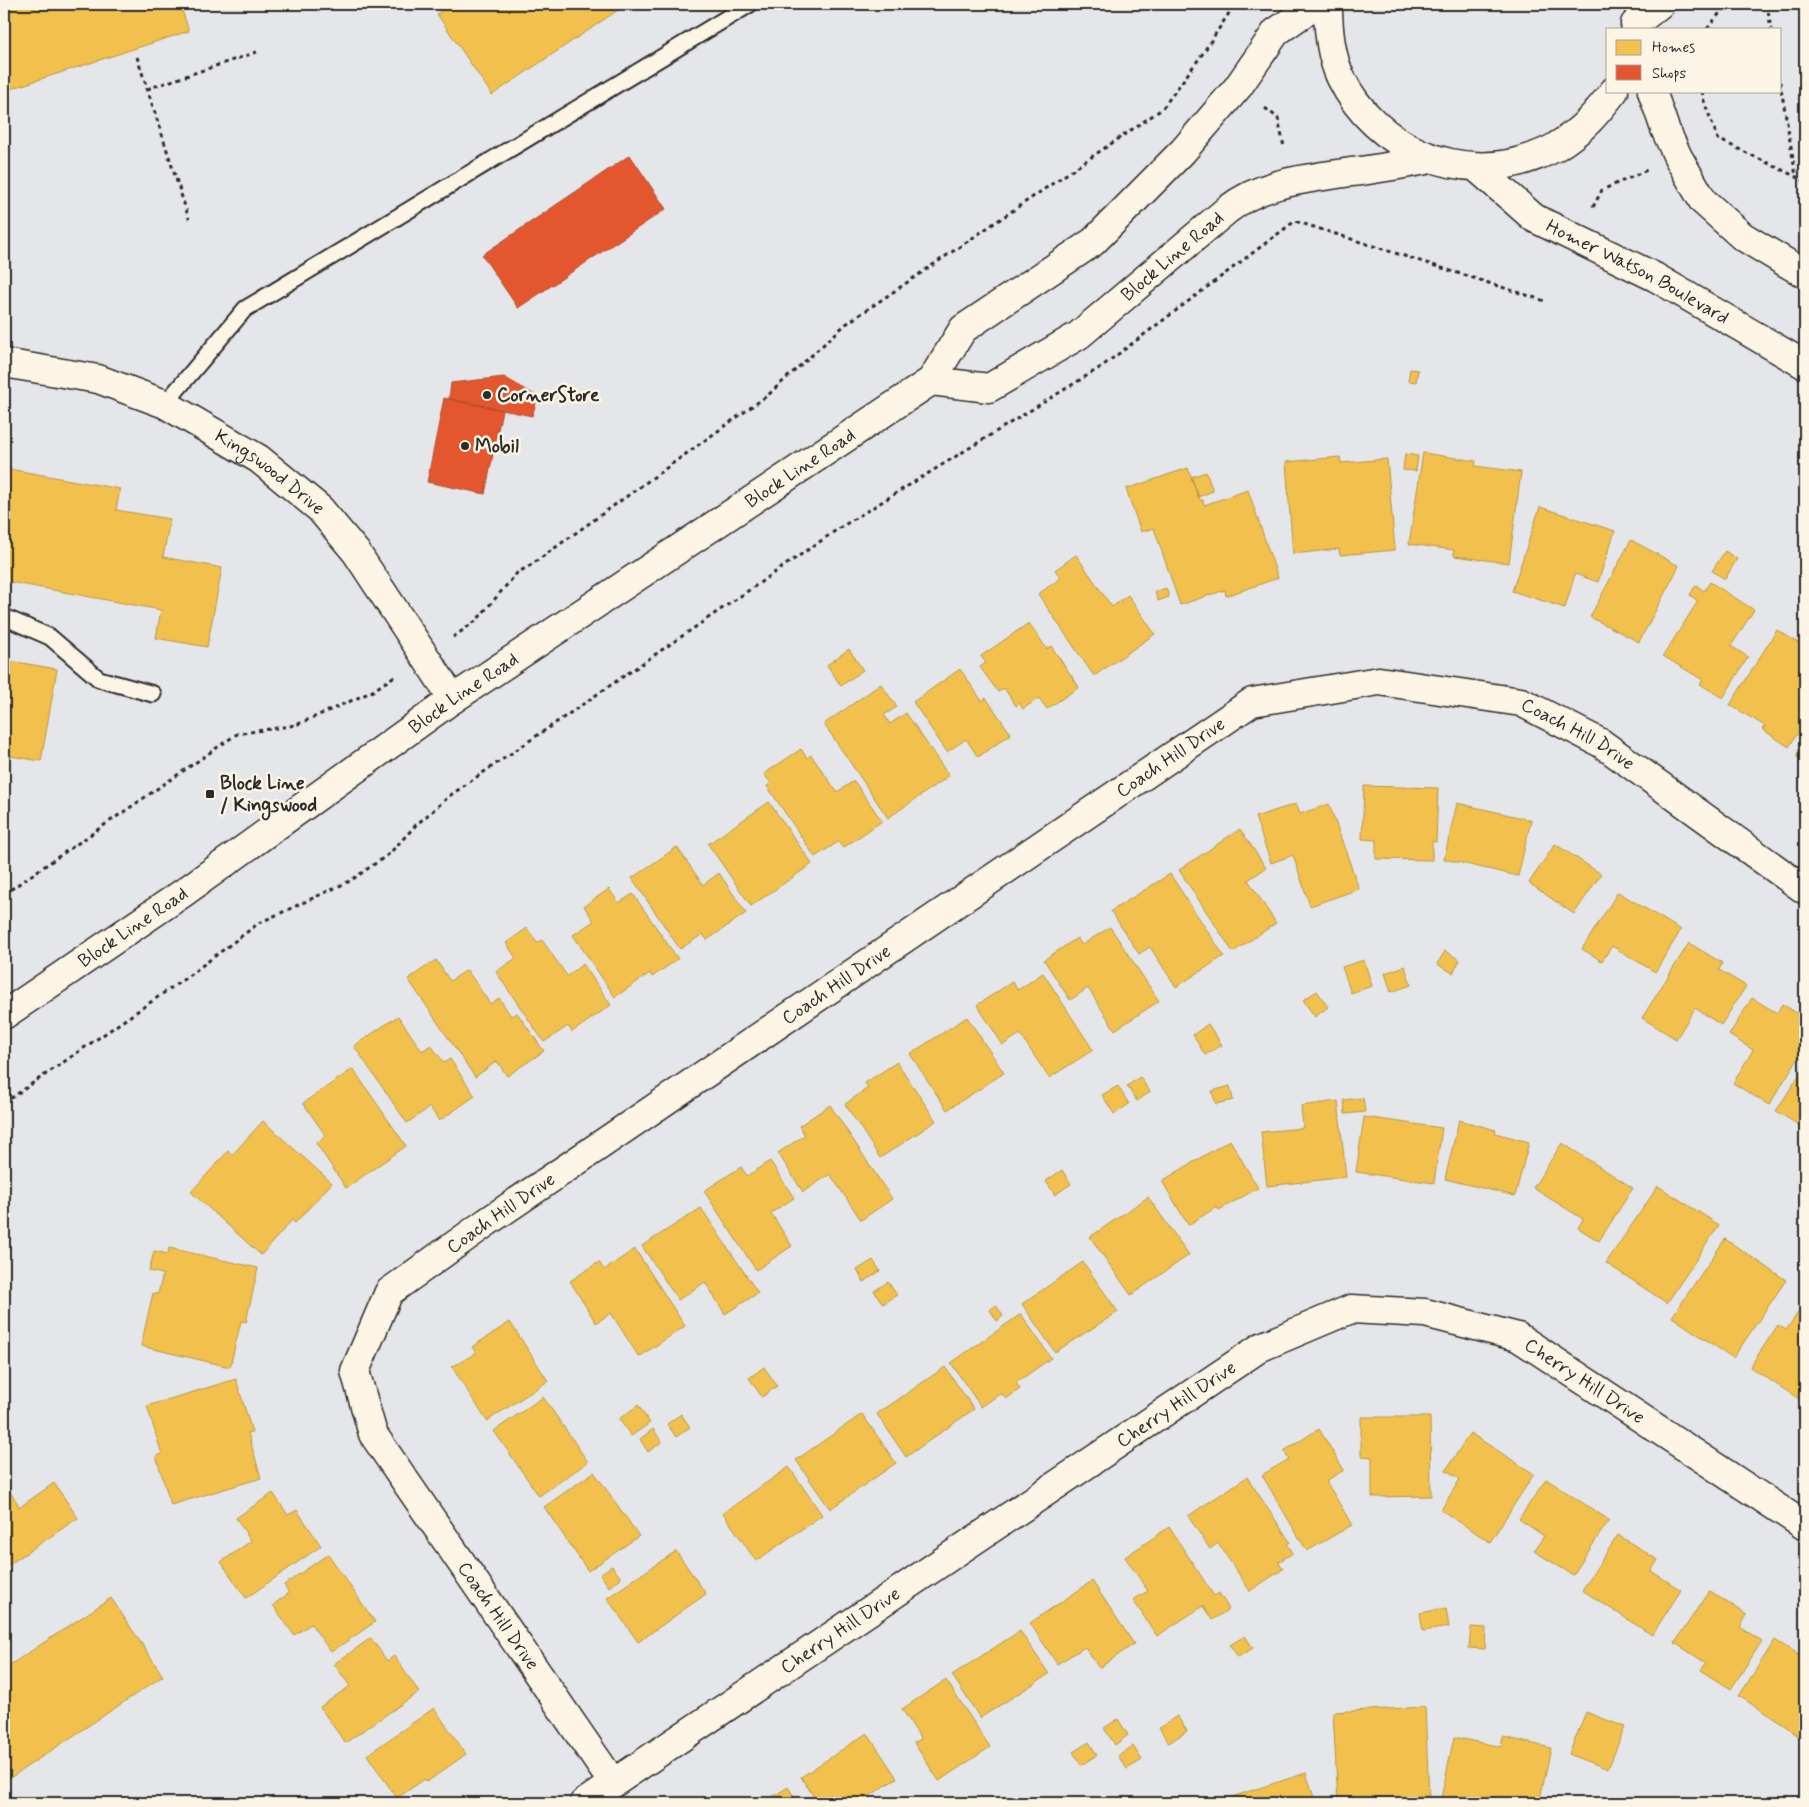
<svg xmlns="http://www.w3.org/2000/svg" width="1809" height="1807" font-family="Mynerve,sans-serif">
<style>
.homes{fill:#f2c14e;stroke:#b69444}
.shops{fill:#e4572e;stroke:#ac4a2d}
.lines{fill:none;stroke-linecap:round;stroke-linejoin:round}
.lane-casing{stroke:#2b2b2b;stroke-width:19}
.street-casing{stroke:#2b2b2b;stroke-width:31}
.secondary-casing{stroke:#2b2b2b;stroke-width:31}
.path{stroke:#2b2b2b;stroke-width:3;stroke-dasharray:4 4;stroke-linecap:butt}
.lane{stroke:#fcf5e5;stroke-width:15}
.street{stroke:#fcf5e5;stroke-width:28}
.secondary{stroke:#fcf5e5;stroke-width:28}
.poi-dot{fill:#2b2b2b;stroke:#fcf5e5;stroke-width:2}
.labels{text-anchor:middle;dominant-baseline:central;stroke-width:5;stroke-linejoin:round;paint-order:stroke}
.street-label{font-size:19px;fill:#2b2b2b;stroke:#fcf5e5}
.poi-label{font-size:19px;font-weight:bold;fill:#2b2b2b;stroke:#fcf5e5;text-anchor:start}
</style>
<rect width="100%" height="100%" fill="#e5e6e9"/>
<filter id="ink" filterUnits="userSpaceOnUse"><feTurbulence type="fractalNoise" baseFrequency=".02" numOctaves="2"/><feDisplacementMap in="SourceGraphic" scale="10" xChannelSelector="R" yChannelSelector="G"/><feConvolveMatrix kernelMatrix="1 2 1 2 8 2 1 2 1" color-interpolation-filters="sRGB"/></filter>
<g filter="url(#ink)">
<path class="homes" d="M4 4H180L189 31 4 91Z
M452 4H627L492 95 437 14Z
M1410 369 1418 370 1416 382 1408 381Z
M1423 453 1476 461 1475 466 1521 472 1509 563 1454 556V550L1409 544Z
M1405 454 1418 456 1416 471 1403 470Z
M1340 457 1341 463 1387 459 1395 550 1340 555 1339 549 1293 554 1286 462Z
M4 468 120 489 116 510 170 519 163 557 222 568 207 647 156 638 161 610 4 581Z
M1188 468 1200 500H1203L1204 505 1248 490 1278 578 1226 596 1225 590 1180 605 1154 528 1141 532 1126 489Z
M1206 472 1213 491 1198 497 1191 477Z
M1540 507 1615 531 1598 582 1575 574 1565 608 1512 591Z
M1631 540 1679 566 1639 642 1590 617Z
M1725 551 1737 559 1725 579 1712 571Z
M1076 555 1112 607 1128 595 1155 634 1094 676 1038 594 1061 578 1055 570Z
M1710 582 1754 610 1731 646 1748 657 1723 698 1700 684 1703 680 1663 656 1698 601 1690 595 1696 585 1704 591Z
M1166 588 1169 597 1158 601 1155 592Z
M1029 623 1047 649 1051 646 1079 687 1047 709 1039 698 1023 709 1019 703 1016 706 1004 688 998 692 980 667 986 663 981 656Z
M1777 630 1805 647V721L1789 747 1762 729 1765 726 1730 705Z
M849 649 863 670 841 686 827 665Z
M4 660 57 669 41 761 4 755Z
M960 669 982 701 986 698 1011 734 978 757 966 739 947 752 913 702Z
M881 684 897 707 884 715 890 724 906 713 949 776 888 818 824 724Z
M1805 741V762L1796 756Z
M801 749 807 758 811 755 837 792 854 781 882 821 843 848 838 842 815 857 767 786 771 783 764 774Z
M1364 786 1438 788 1436 842 1432 841V860L1376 859V840L1362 839Z
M769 802 812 864 751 906 708 844Z
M1457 803 1531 820 1518 876 1444 859Z
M1296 804 1300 814 1329 804 1359 889 1310 906 1293 855 1271 863 1255 817Z
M1240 829 1266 868 1248 880 1276 923 1233 952 1179 870Z
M1555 844 1601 874 1574 914 1529 883Z
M677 847 703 885 719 873 746 913 707 940 703 934 680 949 632 878Z
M1170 874 1224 956 1176 987 1150 947 1139 954 1111 911Z
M609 889 619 903 633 894 678 959 652 977 650 973 615 997 573 935 594 921 584 906Z
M1618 892 1681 930 1655 972 1612 946 1602 961 1582 949Z
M1110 927 1159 1001 1115 1030 1088 988 1070 1000 1044 960 1077 938 1082 945Z
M527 928 537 943 542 940 567 976 583 964 611 1005 572 1032 568 1026 544 1042 496 972 516 958 506 943Z
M1689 943 1722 963 1719 970 1746 986 1721 1025 1695 1008 1676 1039 1642 1018Z
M1445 951 1460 960 1453 973 1437 964Z
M436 960 450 981 467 970 490 1004 499 998 511 1016 517 1013 544 1051 507 1076 497 1061 475 1077 408 979Z
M1364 960 1372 986 1351 993 1342 967Z
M1405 966 1411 985 1391 992 1385 973Z
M1043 973 1093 1050 1049 1078 1020 1034 1003 1045 977 1005 1012 982 1018 990Z
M1317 991 1328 1007 1315 1017 1303 1000Z
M1752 998 1777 1013 1782 1004 1805 1018V1047L1769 1105 1733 1083 1753 1050 1729 1035Z
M398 1016 422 1051 431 1045 444 1063 450 1059 475 1096 439 1121 430 1107 407 1123 354 1046Z
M967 1017 1004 1073 947 1110 910 1054Z
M1208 1024 1222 1045 1205 1055 1193 1035Z
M897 1062 936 1121 880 1158 845 1104 868 1088 865 1083Z
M1805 1066V1129L1776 1111Z
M353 1069 406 1146 346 1188 316 1143 326 1136 303 1103Z
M1140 1077 1150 1092 1137 1101 1127 1086Z
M1118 1086 1129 1104 1114 1114 1102 1095Z
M1230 1086 1233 1100 1216 1104 1212 1091Z
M1363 1098 1365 1112 1345 1114 1344 1100Z
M1338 1101 1346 1177 1267 1186 1261 1132 1303 1128 1301 1106Z
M830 1105 892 1199 861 1220 830 1174 803 1192 778 1153 805 1135 799 1126Z
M1364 1117 1442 1128 1434 1183 1356 1172Z
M1459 1120 1496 1130 1495 1133 1529 1142 1515 1196 1445 1179Z
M263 1121 332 1183 295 1223 292 1220 261 1255 191 1192 228 1151 232 1155Z
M1230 1140 1258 1188 1219 1210 1217 1207 1188 1225 1162 1181Z
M1562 1143 1633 1188 1599 1241 1578 1228 1583 1219 1533 1188Z
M770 1161 794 1198 771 1213 792 1246 756 1270 704 1191 741 1167 747 1176Z
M1062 1170 1071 1184 1055 1195 1046 1181Z
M1658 1186 1719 1225 1667 1303 1606 1263Z
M1148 1197 1189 1255 1131 1295 1090 1237Z
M701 1208 758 1293 725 1314 705 1282 678 1300 642 1246Z
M1725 1239 1786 1280 1733 1358 1672 1317Z
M169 1248 258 1268 246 1322 241 1321 230 1367 141 1346 153 1293 158 1294 163 1274 149 1271 154 1251 168 1254Z
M635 1249 685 1326 639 1357 611 1313 596 1323 570 1281 599 1262 604 1270Z
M873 1260 880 1271 864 1282 857 1270Z
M1083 1262 1118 1312 1055 1352 1022 1304Z
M888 1282 897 1295 883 1304 874 1291Z
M1804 1304 1805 1305V1403L1750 1367 1778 1325 1786 1330Z
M996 1305 1003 1316 997 1321 990 1310Z
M1021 1314 1051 1358 1016 1383 1020 1389 1006 1399 1001 1393 981 1407 951 1363Z
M510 1322 548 1381 487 1421 452 1367 476 1353 472 1347Z
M764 1367 777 1386 762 1397 749 1378Z
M945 1367 974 1409 906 1457 877 1414Z
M236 1379 252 1432 248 1433 261 1478 171 1505 156 1456 162 1454 147 1406Z
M543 1397 588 1462 539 1496 494 1431Z
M638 1405 650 1423 631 1436 619 1419Z
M681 1414 690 1427 676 1437 667 1424Z
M862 1414 896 1463 830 1509 796 1460Z
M1361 1417H1430L1431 1496 1372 1497V1457L1361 1456Z
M653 1429 662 1442 648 1452 640 1439Z
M1319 1429 1344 1470 1326 1481 1352 1525 1307 1551 1262 1475 1289 1459 1284 1451Z
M1470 1433 1534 1474 1490 1542 1441 1510 1460 1479 1446 1470Z
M789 1467 822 1515 756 1561 723 1513Z
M594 1472 639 1536 588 1571 544 1507Z
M1247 1477 1290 1542 1287 1544 1293 1553 1278 1562 1283 1569 1250 1591 1218 1543 1210 1549 1188 1516Z
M1546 1479 1609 1520 1573 1575 1534 1551 1544 1536 1519 1519Z
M4 1483 20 1507 54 1483 78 1518 4 1568Z
M273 1493 288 1515 297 1510 321 1546 246 1598 221 1562 251 1541 236 1518Z
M1169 1527 1214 1596 1219 1593 1229 1609 1212 1620 1203 1606 1157 1636 1133 1600 1148 1591 1125 1557Z
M1618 1535 1658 1560 1651 1571 1681 1590 1652 1635 1582 1590Z
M676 1551 706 1594 638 1642 607 1598Z
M328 1554 375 1622 331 1652 311 1624 294 1635 273 1605 289 1593 284 1585Z
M612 1566 621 1578 609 1587 600 1574Z
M1092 1581 1134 1644 1099 1668 1085 1647 1057 1664 1030 1623Z
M1709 1591 1747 1615 1740 1627 1762 1641 1731 1689 1701 1670 1706 1663 1675 1643Z
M111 1598 163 1676 4 1782V1669Z
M1446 1608 1449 1627 1423 1631 1420 1613Z
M1471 1627 1486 1628 1485 1649 1469 1648Z
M1020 1631 1049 1674 980 1718 952 1675Z
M1245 1636 1253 1648 1238 1657 1230 1645Z
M371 1638 387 1661 394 1656 419 1692 345 1743 320 1707 350 1686 334 1664Z
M1775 1640 1805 1659V1739L1739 1696Z
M946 1680 990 1747 939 1781 914 1743 921 1739 902 1709Z
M1425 1707 1429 1796H1416V1803H1338L1333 1712Z
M434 1708 466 1754 427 1782 425 1779 397 1798 367 1755Z
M1586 1712 1625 1727 1608 1769 1569 1754Z
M1177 1716 1187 1731 1169 1743 1159 1728Z
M1118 1719 1128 1735 1115 1745 1104 1728Z
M867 1733 897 1778 859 1803H818L801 1777Z
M1454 1737 1501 1747 1503 1737 1551 1748 1539 1803H1440Z
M1089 1742 1097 1755 1081 1765 1073 1752Z
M1133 1746 1142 1760 1127 1769 1118 1756Z
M1306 1773 1316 1803H1213Z
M788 1787 798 1803H763Z"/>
<path class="shops" d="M630 155 666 209 518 308 482 255Z
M504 377 538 397 532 416 449 399 451 383Z
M444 398 502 410 485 494 427 482Z"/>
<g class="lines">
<g class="lane-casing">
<path id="lane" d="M165 404 245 309 750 4
M4 617 50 637 99 679 153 694"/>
</g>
<g class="street-casing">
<g id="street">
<path id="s1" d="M4 363 98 379 165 404 259 459 320 509 356 552 453 699"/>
<path id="s2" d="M613 1783 373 1434 355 1371 389 1292 487 1222 1252 702 1379 681 1521 702 1601 743 1805 890"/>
<path id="s3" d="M584 1803 1261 1347 1351 1309 1425 1313 1518 1337 1805 1526"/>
</g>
</g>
<g class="secondary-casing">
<g id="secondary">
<path d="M1328 4C1328 29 1330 55 1341 78 1375 148 1460 185 1533 157 1541 154 1550 151 1557 146 1583 130 1596 114 1614 91"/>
<path d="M1635 24 1660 4"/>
<path d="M1652 91 1665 129 1678 157 1703 201 1742 236 1805 274"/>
<path id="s4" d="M1476 167 1534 218 1655 277 1805 365"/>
<path id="s5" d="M931 381 989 388 1079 335 1227 210C1264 181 1307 179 1351 172 1378 169 1404 164 1431 159"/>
<path id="s6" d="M4 1015 183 893 453 699 931 381 963 329 1093 242 1183 151 1238 87 1276 32 1316 4"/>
</g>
</g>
<path class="path" d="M1767 4 1771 29
M1707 29 1727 4
M137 57 189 219
M1780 82 1796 176
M147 89 257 52
M1702 91 1704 101 1718 139 1805 181
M1265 108 1278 118 1284 147
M1593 207 1602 190 1647 170
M453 637 476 621 517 573 531 565 768 395 846 324 1162 109 1201 56 1235 4
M4 894 237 734 296 725 371 692 396 675
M4 1103 187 977 259 923 350 881 389 854 416 825 452 794 841 527 1101 367 1295 221 1545 301"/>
<use href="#lane" class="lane"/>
<use href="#street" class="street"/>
<use href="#secondary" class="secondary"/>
</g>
</g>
<g class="poi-dot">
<circle cx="487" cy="395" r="5"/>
<circle cx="465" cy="446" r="5"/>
<rect x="205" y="789" width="10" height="10" rx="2.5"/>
</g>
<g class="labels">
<g class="street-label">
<text stroke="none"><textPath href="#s5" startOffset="285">Block Line Road</textPath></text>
<text stroke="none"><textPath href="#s4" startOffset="194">Homer Watson Boulevard</textPath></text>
<text stroke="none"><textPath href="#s6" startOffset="966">Block Line Road</textPath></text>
<text stroke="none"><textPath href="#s1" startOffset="292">Kingswood Drive</textPath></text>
<text stroke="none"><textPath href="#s6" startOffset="561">Block Line Road</textPath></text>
<text stroke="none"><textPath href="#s2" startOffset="1958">Coach Hill Drive</textPath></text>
<text stroke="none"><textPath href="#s2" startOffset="1522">Coach Hill Drive</textPath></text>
<text stroke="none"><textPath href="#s6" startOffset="156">Block Line Road</textPath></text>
<text stroke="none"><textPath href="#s2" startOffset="1118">Coach Hill Drive</textPath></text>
<text stroke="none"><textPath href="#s2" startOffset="712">Coach Hill Drive</textPath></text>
<text stroke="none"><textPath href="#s3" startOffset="1164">Cherry Hill Drive</textPath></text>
<text stroke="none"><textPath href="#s3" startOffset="714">Cherry Hill Drive</textPath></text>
<text transform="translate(498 1616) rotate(55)">Coach Hill Drive</text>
<text stroke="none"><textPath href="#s3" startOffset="309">Cherry Hill Drive</textPath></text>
</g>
<g class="poi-label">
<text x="497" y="395">CornerStore</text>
<text x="475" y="446">Mobil</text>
<text x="220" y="783">Block Line<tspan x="220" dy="22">/ Kingswood</tspan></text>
</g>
</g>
<rect width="1809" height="1807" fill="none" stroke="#fcf5e5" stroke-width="20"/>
<rect x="10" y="10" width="1789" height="1787" fill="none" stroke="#2b2b2b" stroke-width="2" filter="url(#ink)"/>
<rect x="1606" y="28" width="175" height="65" fill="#fcf5e5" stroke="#a8a49b"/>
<rect x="1616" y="40" width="25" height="15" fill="#f2c14e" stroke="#a8a49b"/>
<text x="1652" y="52" font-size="15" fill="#2b2b2b">Homes</text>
<rect x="1616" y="65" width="25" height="15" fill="#e4572e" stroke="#a8a49b"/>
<text x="1652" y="78" font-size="15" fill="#2b2b2b">Shops</text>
</svg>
